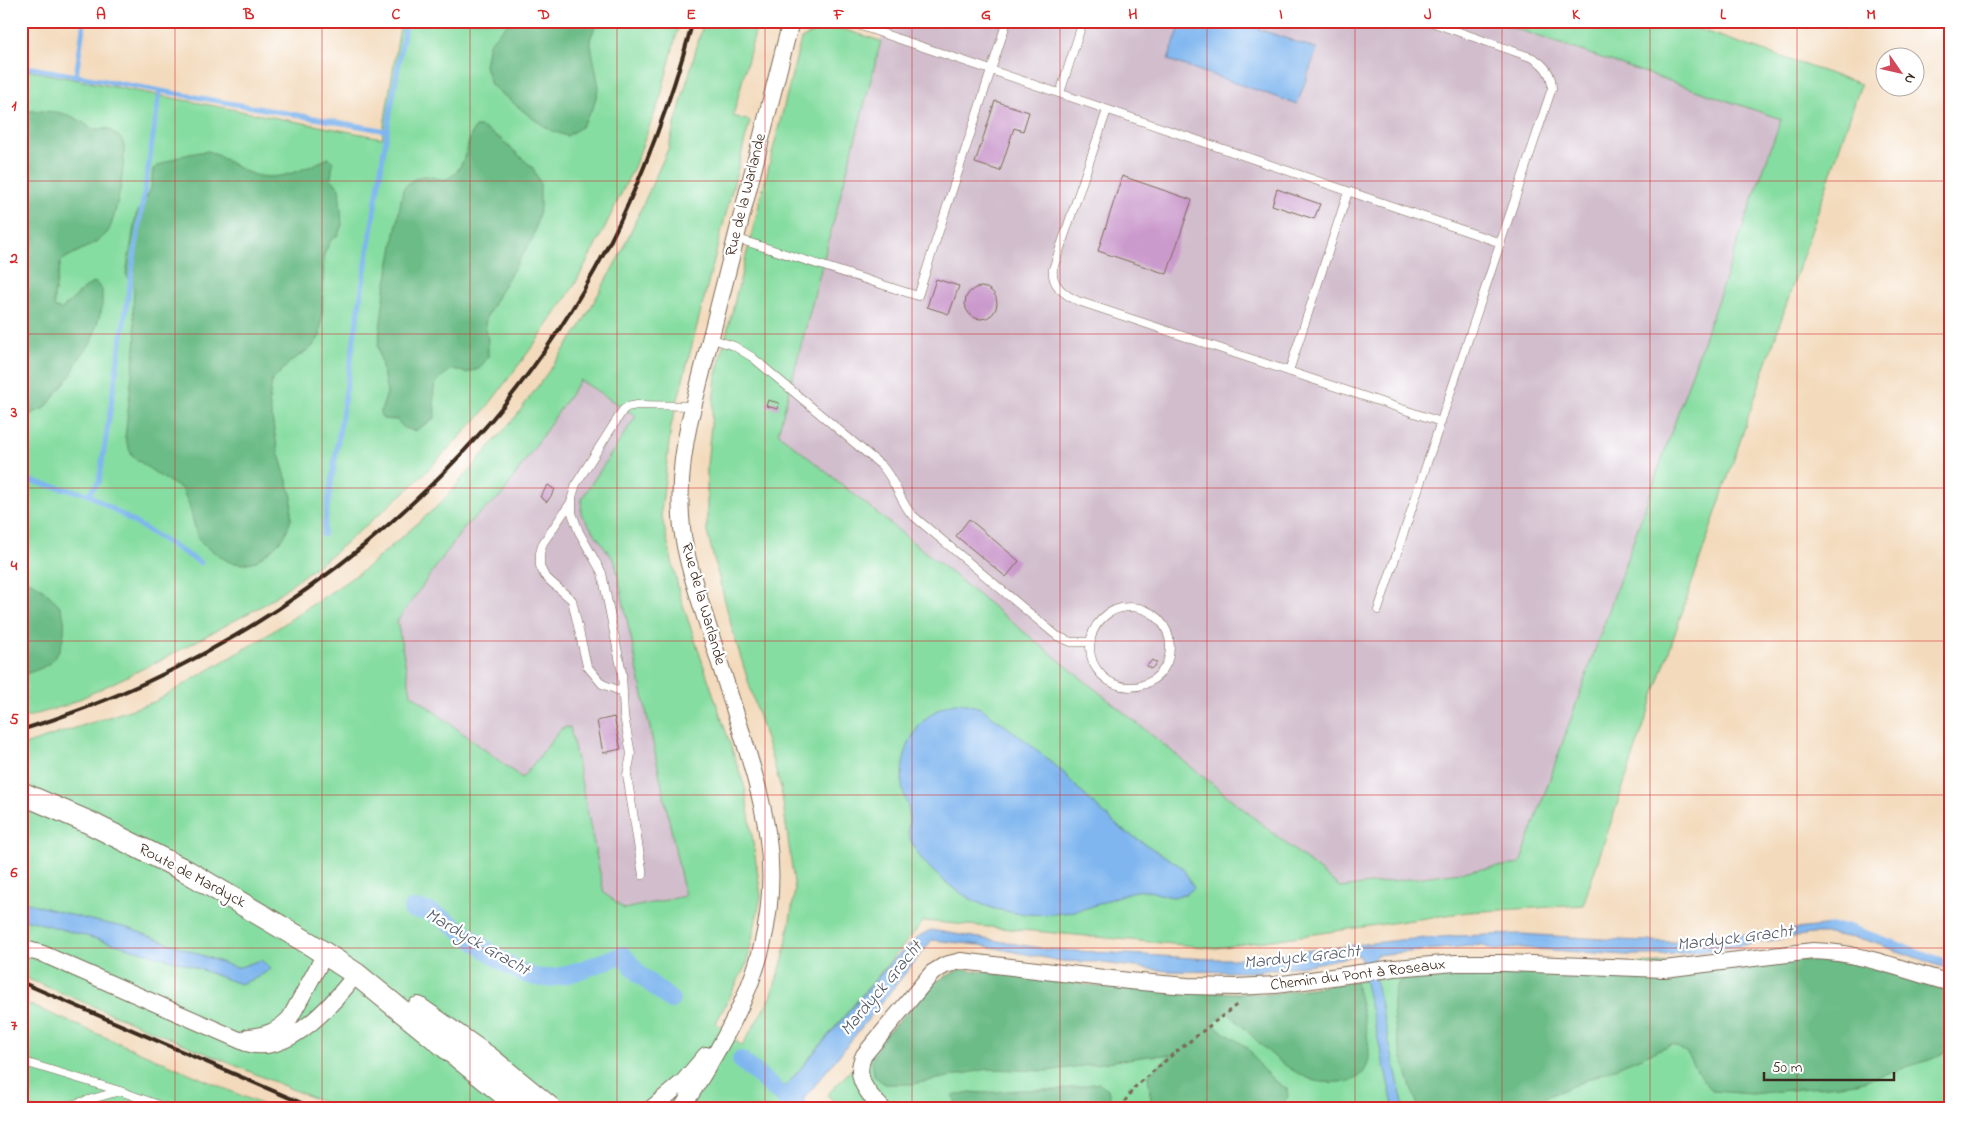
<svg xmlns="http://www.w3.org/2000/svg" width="1972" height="1129" font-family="'Indie Flower',sans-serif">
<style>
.industrial{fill:#d1bdcc}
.green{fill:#86dda1;stroke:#608460;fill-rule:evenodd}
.forest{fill:#6cbc87;stroke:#547352}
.water{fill:#7fb6ef;stroke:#5d7086}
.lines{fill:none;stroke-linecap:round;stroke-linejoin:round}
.stream{stroke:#7fb6ef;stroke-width:5}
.canal{stroke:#7fb6ef;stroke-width:18}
.building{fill:#cb9acc}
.lane-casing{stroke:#7b6855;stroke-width:9}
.street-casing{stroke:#7b6855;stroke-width:18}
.secondary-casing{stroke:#7b6855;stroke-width:24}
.path{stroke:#7b6855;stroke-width:3;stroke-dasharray:4 4;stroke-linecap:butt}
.lane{stroke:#fff;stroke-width:8}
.street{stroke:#fff;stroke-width:16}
.secondary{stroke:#fff;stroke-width:22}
.rail{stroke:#3b2a1e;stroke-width:4}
.grid{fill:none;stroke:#d62828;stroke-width:1;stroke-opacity:0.55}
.labels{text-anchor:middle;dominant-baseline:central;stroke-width:4.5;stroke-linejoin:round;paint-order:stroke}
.street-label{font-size:16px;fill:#3b2a1e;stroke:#fff}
.water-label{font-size:18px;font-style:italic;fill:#535b67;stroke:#fff}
.neatline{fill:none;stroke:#d62828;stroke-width:2}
.grid-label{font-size:16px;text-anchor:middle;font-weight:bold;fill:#d62828}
</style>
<rect width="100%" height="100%" fill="#fff"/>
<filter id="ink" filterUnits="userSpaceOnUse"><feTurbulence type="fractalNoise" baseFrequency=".02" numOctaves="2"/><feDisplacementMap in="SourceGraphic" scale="10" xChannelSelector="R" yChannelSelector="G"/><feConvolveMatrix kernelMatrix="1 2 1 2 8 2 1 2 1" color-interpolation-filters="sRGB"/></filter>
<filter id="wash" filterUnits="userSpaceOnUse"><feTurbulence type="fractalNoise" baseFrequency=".0096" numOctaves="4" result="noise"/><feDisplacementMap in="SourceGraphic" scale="20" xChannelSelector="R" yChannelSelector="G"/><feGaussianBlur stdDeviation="1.12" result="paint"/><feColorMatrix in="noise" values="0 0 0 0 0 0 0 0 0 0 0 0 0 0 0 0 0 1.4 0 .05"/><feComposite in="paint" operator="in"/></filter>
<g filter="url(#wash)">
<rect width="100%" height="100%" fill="#f3dabc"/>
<path class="industrial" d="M886 21H1493L1782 118 1520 864 1341 888 778 433Z
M580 380 636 416 582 498 581 514 615 562 685 896 624 909 604 893 570 727 562 728 522 779 411 694 396 621 466 525 502 495Z"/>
<path class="green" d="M401 21H680L660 99 634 167 603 231 574 286 541 335 482 414 414 484 334 553 265 604 167 657 67 705 21 719V69L382 138Z
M704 21H758L733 116 750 121 671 426 661 513 680 596 745 788 761 896 747 963 716 1023 742 1046 771 997 784 956 795 890 781 788 733 632 707 532V465L716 375 801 39 829 25 881 41 778 433 1341 888 1520 864 1781 119 1493 21H1674L1861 84 1583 905 1468 912 1216 948 924 921 784 1088 758 1063 770 1076 763 1087 788 1108H337L21 976V746L154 702 263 638 365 569 442 502 517 415 579 329 621 253 668 149ZM580 380 636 416 582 498 581 514 615 562 685 896 624 909 604 893 570 727 562 728 522 778 411 694 397 621 466 525 502 495Z
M1407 974 1951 992V1108H842L827 1095 937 981 1269 994Z
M21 1001 270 1108H21Z"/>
<path class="forest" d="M510 21H597L590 40 599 87 593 108 581 127 567 136 552 131 532 118 491 85 485 66 489 43Z
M21 111C48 111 69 109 91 129H109C113 133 121 137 123 142 128 153 116 223 107 233 98 244 74 252 61 261L54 296V307L61 310 86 287 95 282 102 290V308L91 343 77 361 72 374 45 408 28 415 21 412Z
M475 127H482L501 139 533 168 540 183V208L533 238 505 283 487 316 485 324 488 340V357L479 369 466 373 453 369C426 385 435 391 435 418L415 431 404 428 397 420 383 419 380 414 387 393 378 346 385 290 403 189C427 162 437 188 452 176 467 164 466 142 475 127Z
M209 151C222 157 234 166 247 172 276 185 302 169 329 158L333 162 331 178 339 188 342 225 338 235 331 240 324 254 322 315 320 336 312 347 290 362 272 381 269 402 278 451 292 497 291 520 284 537 270 551 256 561 243 564 229 562 202 544 197 536 189 504 182 489 158 475 132 456 125 438 136 338 133 309 134 288 126 274 136 215 151 189 153 169C171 158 188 153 209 151Z
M21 580C31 580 41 587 48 594 51 598 56 601 59 605 69 621 64 646 53 660 46 668 31 672 21 675Z
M1792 959 1865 964 1951 992V1048L1935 1058 1857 1083 1752 1094 1713 1091 1702 1079 1687 1053 1672 1044 1537 1101 1514 1108H1419C1408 1083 1386 1014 1395 989 1396 984 1404 978 1407 974L1497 968Z
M960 969 1124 989 1269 994 1356 981C1359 1000 1373 1048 1368 1063 1364 1077 1352 1083 1339 1082 1332 1082 1323 1083 1316 1081 1280 1070 1254 1036 1227 1012L1212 1024 1248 1048 1261 1068 1274 1080 1287 1089 1288 1097 1280 1107 1153 1108 1150 1094 1148 1075 1171 1055 1148 1056 1048 1071 988 1069 913 1084H885L874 1076 872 1060 886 1034 937 981Z
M1099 1083 1108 1089 1111 1102 1110 1108H958L953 1096 970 1092 982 1093 1021 1090H1058Z"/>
<path class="water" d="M1182 21H1235L1317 49 1297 104 1168 60Z
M954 703 967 704 981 708 1025 740 1062 771 1080 791 1121 829 1182 867 1194 888C1170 908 1159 887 1136 891 1123 893 1106 902 1093 906 1061 917 1024 917 992 908 966 900 938 879 921 858 917 852 910 841 909 834 907 827 910 819 909 811 907 801 902 793 902 782 901 747 919 712 954 703Z
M21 901 86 919 128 928 234 967H240L261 960 271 969 256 978 240 984 183 963 21 918Z
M1833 925 1848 926 1951 963V970L1866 940 1829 934H1811L1719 949 1663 955H1626L1521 948 1494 950 1481 945 1376 955 1373 960 1375 979 1404 1108H1394L1364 979 1361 957 1357 955 1314 964 1253 972 1167 971 1095 962 1061 961 980 945 932 940 803 1100 810 1108H788L763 1087 770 1076 784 1088 891 962 919 936 931 930 1046 949 1208 959H1233L1400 940 1455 936 1521 934 1620 940 1673 942Z"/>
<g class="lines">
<path class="stream" d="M21 66 387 131
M76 76 84 21
M21 479 88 494 201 563
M88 494 99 482 160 92
M323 535 387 131 406 21
M1828 926H1848L1951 963"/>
<path class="canal" d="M412 909C418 910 425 910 430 912 465 926 509 979 546 978 565 978 604 961 623 955L640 975 671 1000
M741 1060 784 1097"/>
</g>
<g id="blocks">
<path class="building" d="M995 101 1029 112 1023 131 1014 128 1000 171 975 163Z
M1122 176 1192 200 1167 274 1098 251Z
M1277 189 1320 204 1314 219 1272 205Z
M936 279 959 286 949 314 927 307Z
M965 303a16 16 0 1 1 32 0a16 16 0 1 1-32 0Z
M768 400 779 403 778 409 766 406Z
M548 485 555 490 547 502 540 497Z
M969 519 1019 561 1006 577 956 536Z
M1152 660 1157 663 1151 669 1147 666Z
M614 717 621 749 603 753 597 721Z"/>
</g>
</g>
<g filter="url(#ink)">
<use href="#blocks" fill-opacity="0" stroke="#7b6855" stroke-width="1"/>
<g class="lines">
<g class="lane-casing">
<path id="lane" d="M846 21 1501 243
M1060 93 1083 21
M1107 110 1053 269C1051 285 1065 295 1078 301L1441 422
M735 238 918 296 1007 21
M710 338 734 346 752 357 882 466C896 482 899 499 911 514L1057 636 1071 642H1091
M1289 371 1348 192
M571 502 543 543 540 553V566L544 575 550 581 572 600 587 666 602 684 623 692
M1090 647a40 40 0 1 1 80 0a40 40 0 1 1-80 0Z
M1378 610 1552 88C1552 74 1545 65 1533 58L1428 21
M643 875 627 775 631 754 624 716 622 673 602 573 579 532 572 513V497L576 484 623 410 627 407 637 405 693 406
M21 1061 120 1091 167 1108
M60 1108 120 1091"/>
</g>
<g class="street-casing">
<path id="street" d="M21 948 43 954 246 1043C288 1057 334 1003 356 974
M248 1037C265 1036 278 1031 290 1018L325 954
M652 1108 683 1082 706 1055
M682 1108C713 1060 749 1001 762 946 782 864 764 805 740 727 729 693 718 658 707 623 697 592 686 560 682 528 678 492 682 455 690 419L791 21
M882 1108C867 1093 853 1077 864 1055L932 973 945 965 961 961 1129 981 1187 986 1236 987 1276 985 1395 968 1456 963H1505L1664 969 1813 951C1866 953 1901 970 1951 983"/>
</g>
<g class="secondary-casing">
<path id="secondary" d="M21 793 88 822 188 872 310 944 356 974 521 1108
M418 1008 489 1058 550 1108"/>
</g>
<path class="path" d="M1120 1108 1134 1088 1172 1055 1239 1003"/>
<use href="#lane" class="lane"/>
<use href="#street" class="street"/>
<use href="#secondary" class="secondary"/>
<path class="rail" d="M21 730C272 653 490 476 610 242 646 171 672 97 693 21
M21 982 313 1108"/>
</g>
</g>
<path class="grid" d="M175 21V1108M322 21V1108M470 21V1108M617 21V1108M765 21V1108M912 21V1108M1060 21V1108M1207 21V1108M1355 21V1108M1502 21V1108M1650 21V1108M1797 21V1108M21 181H1951M21 334H1951M21 488H1951M21 641H1951M21 795H1951M21 948H1951"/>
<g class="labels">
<g class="street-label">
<text transform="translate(746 195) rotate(-76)">Rue de la Warlande</text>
<text transform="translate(703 604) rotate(74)">Rue de la Warlande</text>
<text transform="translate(192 876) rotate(28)">Route de Mardyck</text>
<text transform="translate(1358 975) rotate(-7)">Chemin du Pont à Roseaux</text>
</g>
<g class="water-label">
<text transform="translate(1735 939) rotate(-7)">Mardyck Gracht</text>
<text transform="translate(477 943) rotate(30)">Mardyck Gracht</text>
<text transform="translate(1302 958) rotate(-6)">Mardyck Gracht</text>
<text transform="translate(882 989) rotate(-50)">Mardyck Gracht</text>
</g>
</g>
<rect width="1972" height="1129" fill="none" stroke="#fff" stroke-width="55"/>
<g transform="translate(1900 72) rotate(124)"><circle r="24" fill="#ffffff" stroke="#b1aaa5"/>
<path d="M0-4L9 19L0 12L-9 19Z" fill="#d1495b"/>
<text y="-8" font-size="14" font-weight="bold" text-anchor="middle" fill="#3b2a1e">N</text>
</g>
<path d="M1764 1072v8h130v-8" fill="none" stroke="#3b2a1e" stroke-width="2.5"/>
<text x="1772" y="1072" font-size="15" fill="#3b2a1e" stroke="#ffffff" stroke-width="4" paint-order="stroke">50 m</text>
<rect x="28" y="28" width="1916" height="1074" class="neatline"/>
<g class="grid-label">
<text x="101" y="19">A</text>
<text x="249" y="19">B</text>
<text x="396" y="19">C</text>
<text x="544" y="19">D</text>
<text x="691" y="19">E</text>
<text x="839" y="19">F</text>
<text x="986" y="19">G</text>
<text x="1133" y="19">H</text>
<text x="1281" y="19">I</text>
<text x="1428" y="19">J</text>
<text x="1576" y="19">K</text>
<text x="1723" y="19">L</text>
<text x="1871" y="19">M</text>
<text x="14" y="110">1</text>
<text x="14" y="263">2</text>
<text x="14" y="417">3</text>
<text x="14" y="570">4</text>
<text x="14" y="724">5</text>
<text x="14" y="877">6</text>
<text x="14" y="1030">7</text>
</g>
</svg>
